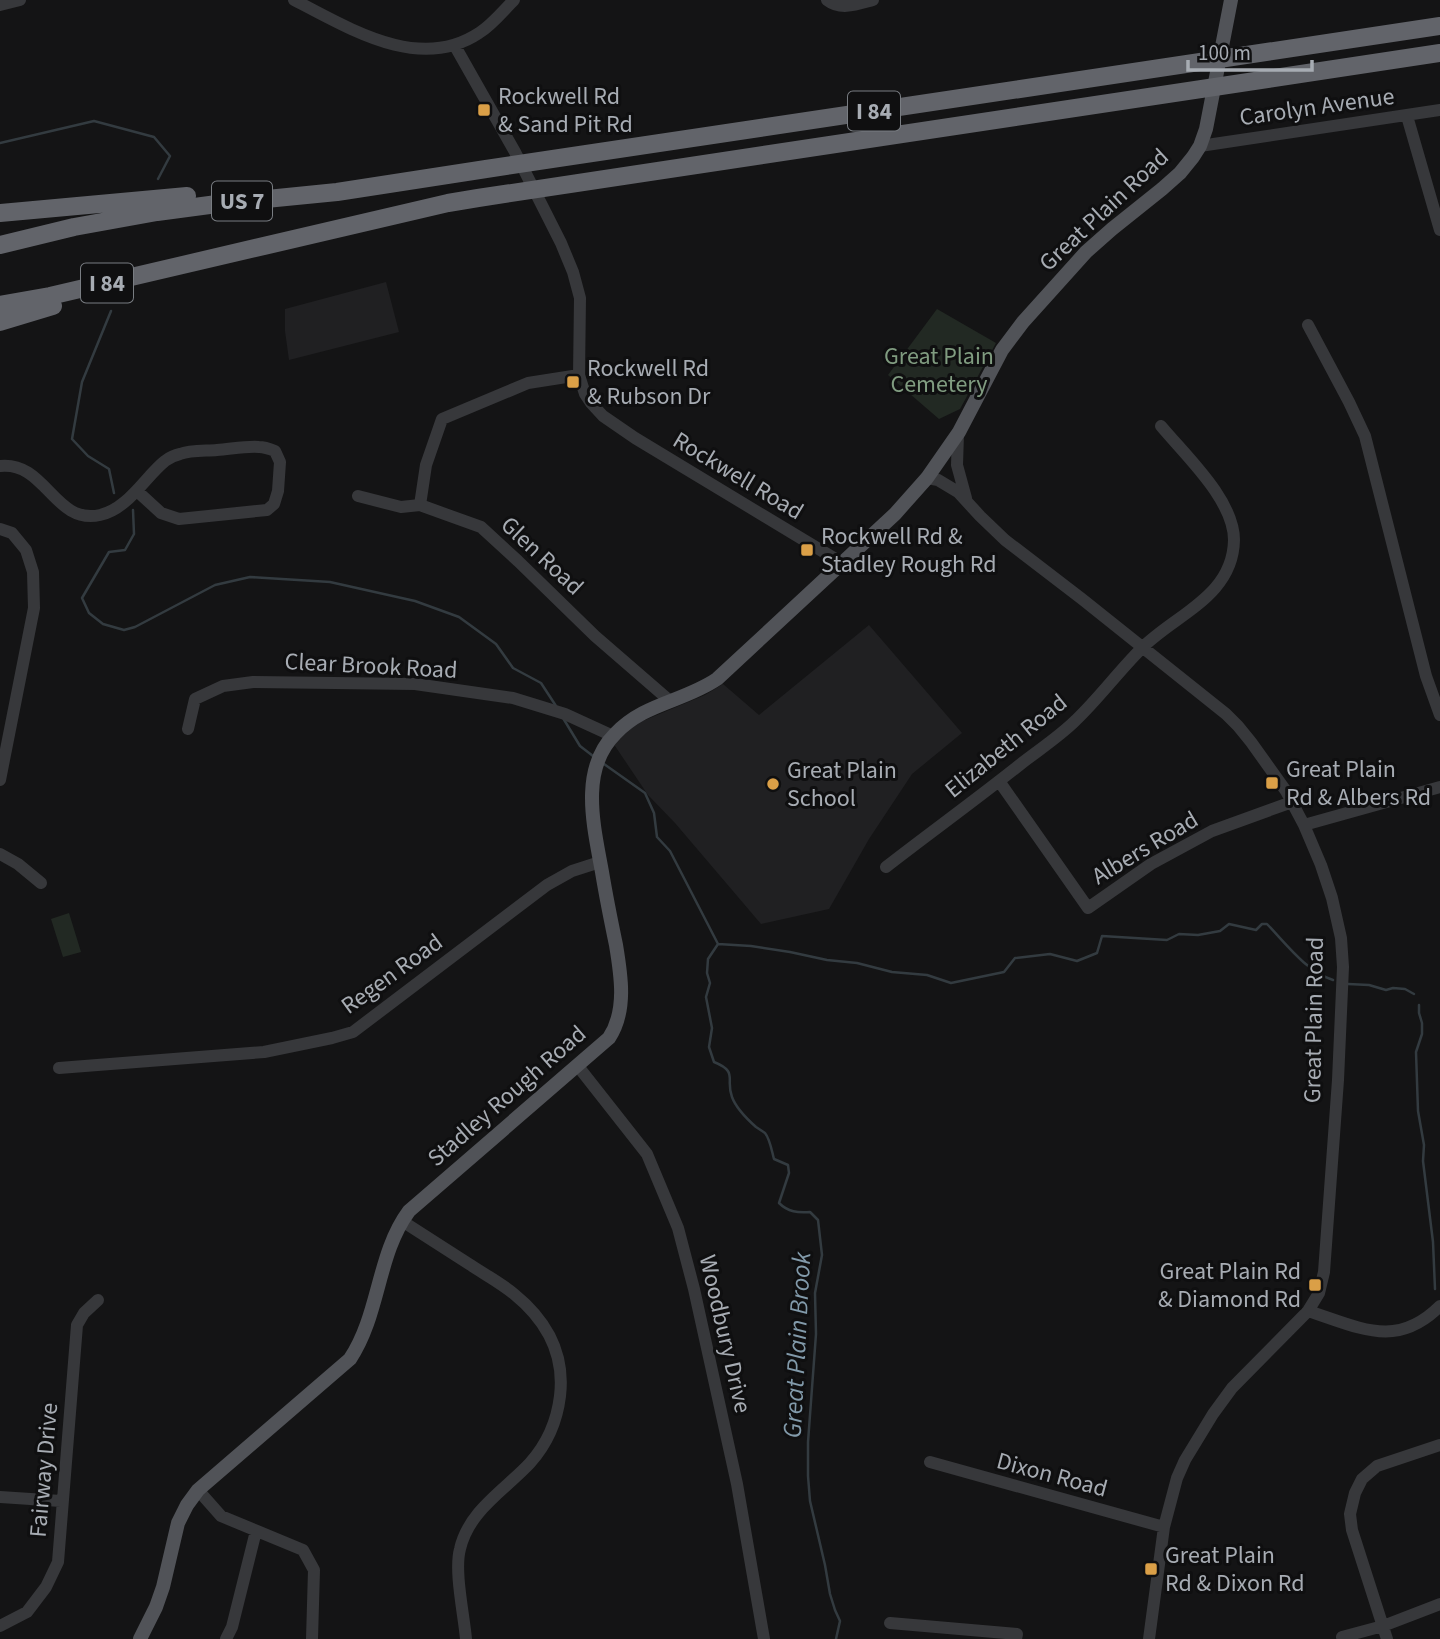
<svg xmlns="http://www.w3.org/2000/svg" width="1440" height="1639" font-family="'Source Sans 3',sans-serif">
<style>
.built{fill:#202022}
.green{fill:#222923}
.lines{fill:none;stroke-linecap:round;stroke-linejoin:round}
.stream{stroke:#333b40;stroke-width:2.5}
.minor{stroke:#37383b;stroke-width:12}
.major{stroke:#515358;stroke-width:14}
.highway{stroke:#62646a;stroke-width:18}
.poi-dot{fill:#da9f47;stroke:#0f0f10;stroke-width:2.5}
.labels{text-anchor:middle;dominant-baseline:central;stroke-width:6;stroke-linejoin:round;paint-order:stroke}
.shield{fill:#0f0f10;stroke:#797d82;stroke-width:2}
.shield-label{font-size:23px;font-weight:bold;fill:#a7acb3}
.poi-label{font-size:24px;fill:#a7acb3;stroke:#0f0f10;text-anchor:start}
.street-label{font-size:24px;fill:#a7acb3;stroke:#0f0f10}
.park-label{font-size:24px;fill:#809c80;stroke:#0f0f10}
.water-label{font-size:26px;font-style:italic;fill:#829aaa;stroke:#0f0f10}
</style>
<rect width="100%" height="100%" fill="#141415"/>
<path class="built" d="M386 282 399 332 289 360 285 331V309Z
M869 625 962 733 912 774 869 839 829 909 761 924 675 823 648 795 613 743 633 725 705 695 723 684 759 715Z"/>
<path class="green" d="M937 309 996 343 960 409 939 419 888 375Z
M69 913 81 952 63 957 51 919Z"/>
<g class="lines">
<path class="stream" d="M0 143 94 121 154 137 170 156 158 179
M111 311 82 382 72 439 88 456 109 469 114 493
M133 510 134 534 125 550 109 552 82 598 89 613 103 624 124 630 135 627 215 585 250 577 330 582 415 601 459 617 496 644 513 668 541 683 556 706
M563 718 580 746 593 756
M604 764 645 793 654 813 657 837 670 851 718 944 751 946 790 952 827 960 857 963 892 972 927 975 951 983 1004 972 1015 958 1050 954 1077 961 1097 953 1102 936 1167 940 1179 934 1198 935 1220 931 1229 924 1256 930 1262 924H1267C1287 945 1306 971 1333 980
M718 944 708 959 707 973 710 983 706 997 712 1028 709 1047 714 1062C739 1072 725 1079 732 1097 736 1108 747 1119 756 1127 759 1129 762 1131 765 1133 770 1139 772 1152 774 1159L788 1165 789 1173 779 1203C788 1212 798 1213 810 1212L818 1220 822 1255 815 1293 816 1334 808 1442V1476L810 1501 825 1565 830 1594 835 1610 840 1621 836 1639
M1348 984 1369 985 1386 990 1393 988 1405 989 1414 994
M1419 1005V1013L1422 1023V1034L1416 1052 1418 1111 1424 1145 1423 1161 1433 1242 1435 1289"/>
<path class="minor" d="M294 0C349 28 419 73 479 33 492 25 503 11 514 0
M827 0C841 11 858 4 873 0
M0 5 20 0
M455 46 515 152 561 243 573 272 580 298 579 375 585 394 591 403 603 416 635 438 842 563
M1407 116 1440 230
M1200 146 1440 110
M1308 325 1349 402 1365 436 1426 676 1440 715
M958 434 957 465 966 498
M0 466C46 461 54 525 100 515 128 509 145 477 165 461 169 458 175 455 180 454 190 450 205 451 217 450 231 449 246 446 259 447 265 447 270 449 275 451L280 462 278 491 274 504 267 510 179 519 161 513 137 491
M927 478 938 480 958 492 980 516 1005 540 1082 599 1226 714 1238 726 1251 742 1286 791 1304 825 1321 865 1332 898 1341 938 1343 967 1338 1080 1324 1272 1319 1293 1308 1311 1232 1388 1213 1414 1185 1460 1177 1478 1164 1527 1149 1639
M358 496 401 507 420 505 481 527 518 561 595 636 670 701
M420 505 426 465 442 419 528 383 579 375
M0 529 12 533 26 550 33 572 34 608 0 780
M188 729 195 699 223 686 253 682 415 684 513 698 565 714 613 736
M999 781 1088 908 1151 864 1212 831 1292 802
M1304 825 1440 787
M0 854 18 864 41 883
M886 867C931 832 977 799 1022 763 1040 749 1060 736 1076 720 1099 698 1118 672 1141 649 1174 615 1233 597 1234 540 1234 500 1186 456 1161 426
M577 1065 647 1154 678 1228 694 1289 737 1484 764 1639
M59 1068 264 1052 332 1038 353 1032 547 885 572 871 600 862
M402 1221C424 1235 447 1250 469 1264 484 1274 501 1283 514 1294 546 1320 565 1354 560 1396 557 1421 547 1444 530 1463 505 1490 469 1510 460 1549 454 1571 464 1615 466 1639
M1308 1311C1359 1327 1396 1350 1440 1306
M930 1462 1164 1527
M198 1490 221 1516 303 1550 314 1570 312 1639
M0 1497 61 1501
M890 1623 1017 1634 1016 1639
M0 1626 27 1612 46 1587 58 1562 77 1325 84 1313 98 1300
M1342 1637 1383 1626 1440 1604
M226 1639 232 1627 256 1531
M1387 1639 1352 1530 1350 1514 1355 1493 1362 1479 1377 1466 1440 1445"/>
<path class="major" d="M140 1639 156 1607 163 1587 178 1523 187 1505 198 1490 350 1359C380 1314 377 1254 409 1211L609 1038C627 1011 621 975 616 945 611 921 606 896 602 872 594 827 579 770 615 734 644 703 683 702 717 679L895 514 927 478 959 432 1002 350 1023 322 1086 252 1112 229 1162 189 1180 173 1193 157 1200 146 1206 129 1231 0"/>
<path class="highway" d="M0 213 187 196
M0 245 74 227 157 212 217 204 337 192 486 169 1440 26
M0 305 50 296 448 203 478 198 1440 53
M0 322 53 306"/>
</g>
<g class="poi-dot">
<rect x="477" y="103" width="14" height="14" rx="3.5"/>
<rect x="566" y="375" width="14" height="14" rx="3.5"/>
<rect x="800" y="543" width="14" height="14" rx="3.5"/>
<rect x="1265" y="776" width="14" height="14" rx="3.5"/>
<circle cx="773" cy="784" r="7"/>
<rect x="1308" y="1278" width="14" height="14" rx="3.5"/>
<rect x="1144" y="1562" width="14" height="14" rx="3.5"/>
</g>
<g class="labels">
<g class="shield">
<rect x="848" y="91.5" width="52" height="39" rx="5"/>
<rect x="212" y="181.5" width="60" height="39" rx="5"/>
<rect x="81" y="263.5" width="52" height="39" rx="5"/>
</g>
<g class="shield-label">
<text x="874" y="111">I 84</text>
<text x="242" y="201">US 7</text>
<text x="107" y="283">I 84</text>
</g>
<g class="poi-label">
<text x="498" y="96">Rockwell Rd<tspan x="498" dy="28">&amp; Sand Pit Rd</tspan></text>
<text x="587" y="368">Rockwell Rd<tspan x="587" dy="28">&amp; Rubson Dr</tspan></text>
<text x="821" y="536">Rockwell Rd &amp;<tspan x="821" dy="28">Stadley Rough Rd</tspan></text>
<text x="1286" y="769">Great Plain<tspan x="1286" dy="28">Rd &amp; Albers Rd</tspan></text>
<text x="787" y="770">Great Plain<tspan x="787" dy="28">School</tspan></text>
<text x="1301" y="1271" text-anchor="end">Great Plain Rd<tspan x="1301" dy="28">&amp; Diamond Rd</tspan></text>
<text x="1165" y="1555">Great Plain<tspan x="1165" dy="28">Rd &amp; Dixon Rd</tspan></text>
</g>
<g class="street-label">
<text transform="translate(1317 107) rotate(-8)">Carolyn Avenue</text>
<text transform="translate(1104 210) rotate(-43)">Great Plain Road</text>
<text transform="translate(738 476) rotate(31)">Rockwell Road</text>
<text transform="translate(542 556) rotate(43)">Glen Road</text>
<text transform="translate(371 666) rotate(3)">Clear Brook Road</text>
<text transform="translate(1006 746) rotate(-39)">Elizabeth Road</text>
<text transform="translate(1145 848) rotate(-31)">Albers Road</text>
<text transform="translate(392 974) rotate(-36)">Regen Road</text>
<text transform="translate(1314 1020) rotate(-89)">Great Plain Road</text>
<text transform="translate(507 1096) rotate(-41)">Stadley Rough Road</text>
<text transform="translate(725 1334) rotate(77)">Woodbury Drive</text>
<text transform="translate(44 1470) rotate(-85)">Fairway Drive</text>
<text transform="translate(1052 1475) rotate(15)">Dixon Road</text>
</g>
<g class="park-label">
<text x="939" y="356">Great Plain<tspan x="939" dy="28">Cemetery</tspan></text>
</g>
<g class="water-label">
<text transform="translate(797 1345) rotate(-87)">Great Plain Brook</text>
</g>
</g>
<path d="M1188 60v10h124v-10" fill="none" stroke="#a7acb3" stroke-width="3.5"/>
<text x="1198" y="60" font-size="21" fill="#a7acb3" stroke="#0f0f10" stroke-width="5" paint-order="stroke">100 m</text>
</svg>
